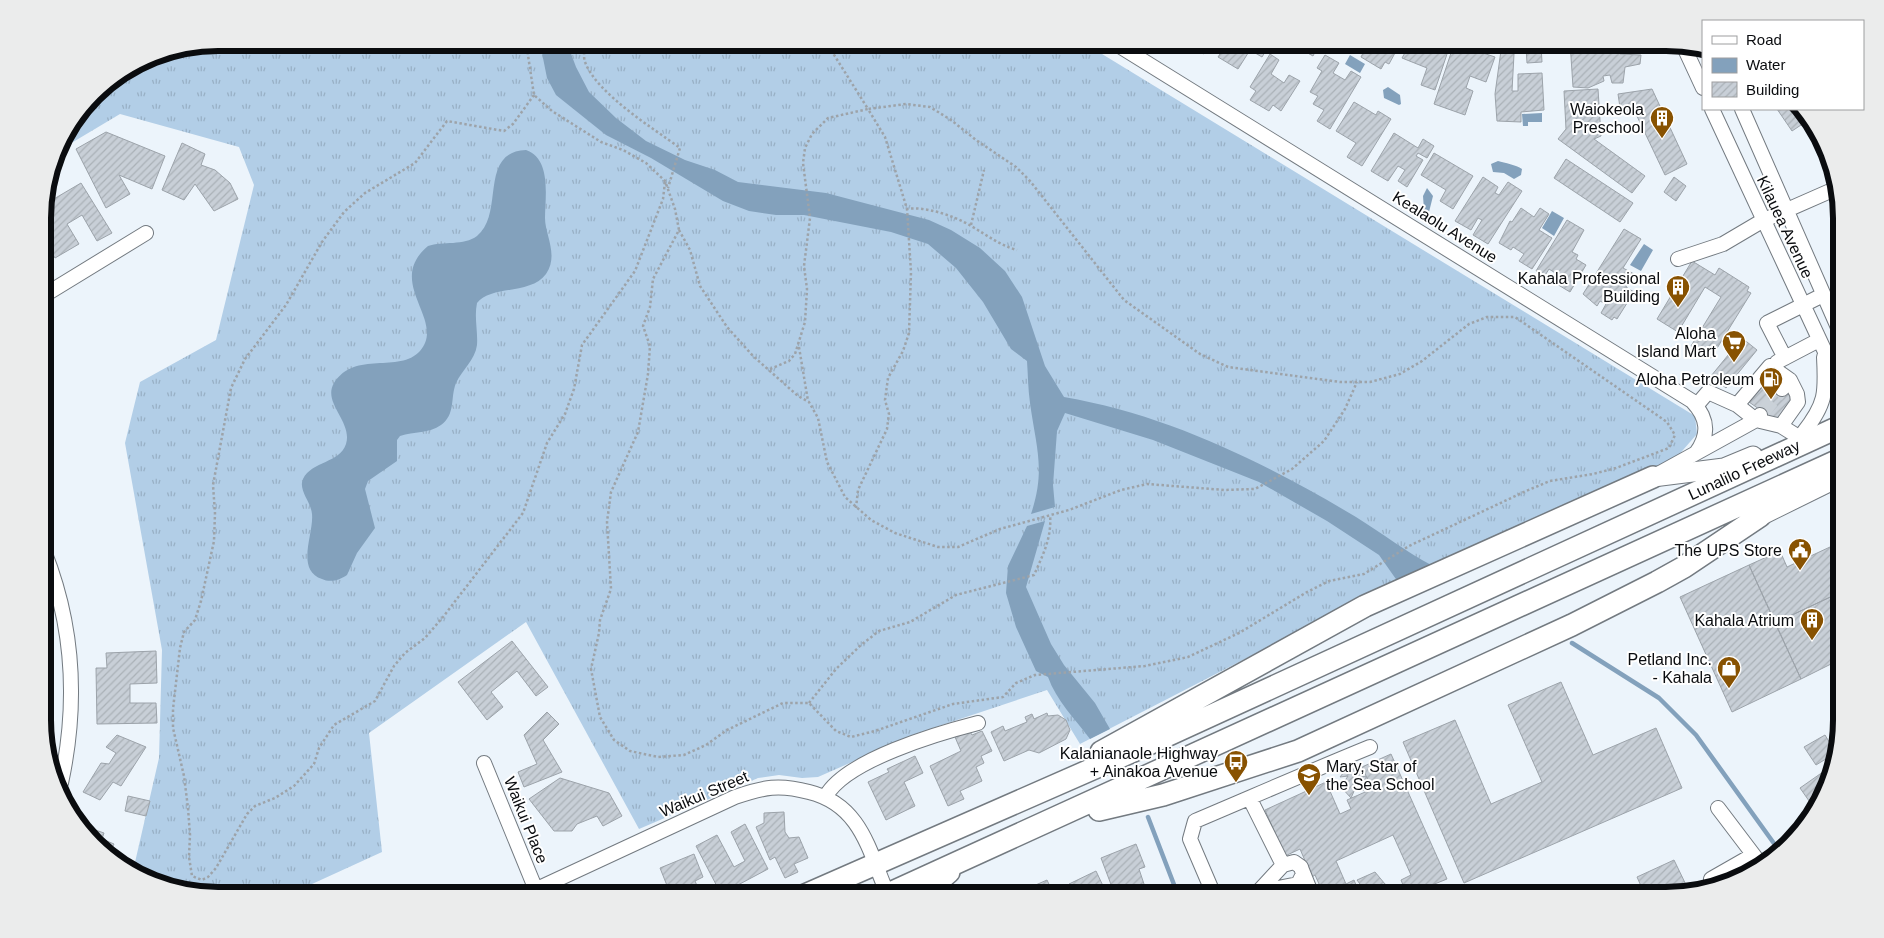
<svg xmlns="http://www.w3.org/2000/svg" width="1884" height="938" font-family="Helvetica,sans-serif">
<style>
.grass{fill:url(#grass-tufts)}
.water{fill:#83a1bc}
.lines{fill:none;stroke-linecap:round;stroke-linejoin:round}
.stream{stroke:#83a1bc;stroke-width:4.5}
.building{fill:url(#building-hatch);stroke:#9ca3aa}
.minor-tunnel{stroke:#cad1d8;stroke-width:14;stroke-dasharray:14 7;stroke-linecap:butt}
.minor-casing{stroke:#737a80;stroke-width:16}
.major-casing{stroke:#737a80;stroke-width:21}
.highway-casing{stroke:#737a80;stroke-width:24}
.path{stroke:#9da3a9;stroke-width:2.5;stroke-dasharray:2.5 2.5;stroke-linecap:butt}
.minor{stroke:#fff;stroke-width:14}
.major{stroke:#fff;stroke-width:19}
.highway{stroke:#fff;stroke-width:21}
.labels{text-anchor:middle;dominant-baseline:central;stroke-width:4;stroke-linejoin:round;paint-order:stroke}
.poi-label{font-size:16px;fill:#0a0c0f;stroke:#fff;text-anchor:end}
.street-label{font-size:16px;fill:#0a0c0f;stroke:#fff}
.rim{fill:none;stroke:#0a0c0f;stroke-width:6}
</style>
<defs>
<pattern id="grass-tufts" width="24" height="20" patternUnits="userSpaceOnUse" patternTransform="scale(1.25)"><rect width="24" height="20" fill="#b2cee7"/><path d="M3 7l-1-3M5 7V3M7 7l1-3M15 17l-1-3M17 17v-4M19 17l1-3" fill="none" stroke="#98b0c5"/></pattern>
<pattern id="building-hatch" width="6" height="6" patternUnits="userSpaceOnUse" patternTransform="scale(1.25)"><rect width="6" height="6" fill="#c8cfd7"/><path d="M-1 1l2-2M0 6l6-6M5 7l2-2" fill="none" stroke="#aab1b7"/></pattern>
</defs>
<rect width="100%" height="100%" fill="#ecf4fb"/>
<path class="grass" d="M218 43H1084L1695 416 1697 434 1676 458 1373 593 1080 744 1047 690 918 733 818 777 802 778 779 775 758 778 639 829 526 622 369 733 382 852 288 895H218L141 877 133 871 159 758 162 650 125 443 140 382 216 340 254 185 239 147 120 114 58 151 61 140 102 86 151 56Z"/>
<path class="water" d="M540 43H567L576 67 589 92 616 118 646 141 685 160 715 170 738 182 826 193 929 220 951 230 980 248 1005 271 1022 297 1045 366 1064 397C1169 415 1265 463 1356 517 1382 533 1406 552 1433 566L1398 582 1379 555 1327 521 1259 482 1153 440 1065 413 1057 431 1053 485 1055 507 1031 514C1046 469 1036 447 1030 403 1028 389 1028 375 1027 361L1011 349 983 302 956 268 928 244 891 232 804 215H776L749 211 723 201 651 158 606 135 556 95 547 78Z
M1350 55 1365 64 1360 73 1345 64Z
M1388 87 1400 95 1401 104 1399 105 1384 98 1383 90Z
M1542 113V122H1528V126H1523L1522 114Z
M526 150C552 159 545 198 545 218 545 235 559 255 546 274 531 295 491 285 477 303 474 317 478 331 477 345 475 360 462 370 456 383 450 398 456 414 441 425 429 434 414 431 400 436L397 440V461L368 481 365 489 375 528 357 553 347 575C340 580 330 583 322 579 295 570 314 534 312 514 311 502 298 490 303 479 312 461 340 463 346 444 353 422 322 403 334 383 355 350 399 374 420 351 447 320 384 283 428 246 443 241 464 246 477 236 505 214 478 152 526 150Z
M1498 161C1505 163 1516 165 1522 169L1521 175 1514 179 1504 173 1493 172 1491 164Z
M1427 188 1433 196 1429 212 1424 210 1423 196Z
M1552 211 1564 218 1554 236 1542 228Z
M1644 244 1653 250 1641 271 1630 265Z
M1045 521 1026 587 1051 644 1064 665 1095 703 1110 729 1090 739C1075 719 1056 700 1048 677L1036 671 1016 627 1006 593 1008 566 1027 526Z"/>
<g class="lines">
<path class="stream" d="M1572 643 1659 698 1696 735 1778 849
M1148 817 1178 895"/>
</g>
<path class="building" d="M1185 42H1211L1204 54Z
M1220 42H1268L1270 44 1262 57 1250 50 1238 69 1218 57 1222 51 1216 48Z
M1297 42H1320L1313 56 1295 46Z
M1364 42H1401L1389 64 1385 62 1381 69 1361 57 1364 51 1361 49Z
M1411 42H1451L1435 90 1421 85 1427 68 1402 58Z
M1471 42H1487L1483 53 1495 57 1486 82 1470 76 1466 88 1473 91 1465 115 1434 104 1454 44 1469 49Z
M1570 42H1618L1620 54 1641 55 1640 64 1625 67 1623 83H1612L1610 75 1603 76 1604 81 1588 88 1573 87Z
M1502 43 1508 45 1506 51 1514 54 1512 91H1518V74L1542 73 1544 110 1521 112V122L1497 121 1495 94Z
M1541 46 1542 62 1527 63 1526 47Z
M1270 54 1279 60 1271 74 1284 83 1289 75 1300 81 1281 111 1273 105 1269 111 1250 100 1256 91 1250 87Z
M1325 55 1339 63 1333 73 1345 80 1351 71 1361 77 1330 129 1317 121 1324 110 1313 104 1318 96 1310 92 1322 71 1317 68Z
M1598 89 1601 136 1594 139 1645 176 1632 193 1558 139 1566 129 1564 91Z
M1652 89 1687 164 1665 175 1635 112 1621 114 1618 94Z
M1354 102 1376 115 1378 111 1391 119 1362 166 1347 157 1356 143 1336 131Z
M1777 109H1794L1804 123 1792 131Z
M106 132 165 156 152 189 119 175 130 194 106 208 76 149Z
M1394 133 1418 148 1423 139 1434 146 1427 158 1418 153 1416 156 1423 160 1407 187 1398 181 1405 170 1398 166 1388 181 1371 171Z
M182 143 205 154 201 165 215 170 230 183 238 199 214 211 195 184 184 200 162 190Z
M1434 153 1473 176 1453 209 1440 201 1446 190 1421 175Z
M1566 159 1633 203 1620 222 1554 178Z
M1483 177 1498 187 1495 193 1499 195 1508 182 1522 191 1488 244 1473 235 1482 220 1478 218 1471 230 1455 221Z
M1674 177 1686 186 1676 201 1664 192Z
M81 183 112 233 97 241 82 215 67 224 79 244 55 258 43 238 45 200 47 203Z
M1521 208 1534 217 1540 208 1549 214 1539 230 1552 238 1532 269 1519 261 1524 254 1513 247 1511 250 1499 243 1510 221 1512 222Z
M1567 220 1584 230 1572 252 1578 255 1576 259 1586 265 1570 292 1555 283 1560 276 1549 269 1544 277 1536 271Z
M1624 229 1641 239 1623 268 1634 274 1626 287 1634 292 1617 319 1614 317 1612 320 1601 313 1606 304 1600 301 1597 306 1583 294Z
M1692 261 1715 275 1719 268 1749 287 1747 291 1751 293 1711 358 1691 346 1721 297 1705 287 1678 332 1657 319Z
M1742 338 1757 350 1726 388 1711 376Z
M1767 378 1793 398 1776 421 1749 402Z
M1830 547 1841 570V592L1775 623 1749 565 1780 551 1787 567Z
M1749 565 1801 679 1732 712 1680 597Z
M1841 592V659L1801 679 1775 623Z
M512 641 548 687 536 696 517 671 491 692 503 707 487 720 458 682Z
M156 651 157 683 130 684V703H156L157 723 97 724 96 668H107L106 653Z
M1561 682 1593 755 1656 728 1682 788 1464 883 1403 742 1455 720 1491 804 1542 782 1508 705Z
M1841 710V720L1840 726 1832 715Z
M547 712 559 724 543 740 562 772 524 787 518 772 537 764 524 735Z
M1047 713 1048 716 1058 715 1066 720 1070 730 1066 739 1039 753 1029 750 1004 761 991 732 1003 726 1005 731 1027 722 1025 717 1032 714 1034 719Z
M969 730 972 735 982 731 992 751 981 756 984 763 976 767 982 781 960 791 964 799 948 806 930 766 961 751 955 737Z
M117 735 146 747 121 786 113 782 100 800 83 792 101 763 109 764 116 753 106 747Z
M1825 735 1834 750V754L1816 765 1804 747Z
M1391 754 1447 879 1407 895 1401 880 1411 875 1393 835 1336 861 1346 884 1354 880 1360 895H1324L1315 875 1312 877 1300 849 1285 856 1265 810 1326 782 1340 814 1351 809 1347 800 1372 789 1362 767Z
M915 756 923 773 904 782 915 806 886 820 868 782 889 772 887 769Z
M1352 762 1364 775H1355L1357 778 1366 776V791L1355 789 1351 798 1341 787 1348 776 1340 777Z
M1830 767 1823 797 1814 808 1800 788Z
M560 778 609 793 622 816 603 826 597 816 577 824 572 831H554L529 799Z
M128 796 150 801 146 816 125 811Z
M784 812 785 832 789 838 799 837 808 858 794 864 798 872 785 878 775 857 770 860 756 827 764 823V813Z
M745 824 768 869 721 894 696 846 717 835 734 867 745 861 731 832Z
M84 826 104 833 102 839 114 844 110 852 97 842 100 835 83 829Z
M1136 844 1145 867 1139 869 1145 887 1123 895H1115L1101 858Z
M113 854 126 859 124 864Z
M694 854 703 877 695 881 701 895H678L676 890 670 893 660 868Z
M1674 860 1689 891 1677 895H1645L1637 877Z
M1096 871 1104 888 1107 887 1111 895H1074L1069 884Z
M1375 872 1385 884 1398 894 1407 891 1412 895H1368L1357 880Z
M1047 880 1054 895H1024L1022 891Z
M1135 891 1137 895H1123Z"/>
<g class="lines">
<path class="minor-tunnel" d="M1763 412 1782 389"/>
<g class="minor-casing">
<path id="minor" d="M1113 42 1692 401C1708 418 1710 434 1696 453
M1684 47 1703 88
M1712 109 1841 386
M1742 109 1840 332
M1678 259 1723 244 1762 221 1837 188
M43 296 146 233
M1785 358 1767 323 1823 295
M1777 362 1819 340
M1790 380 1797 394 1798 402 1781 426 1797 436
M1696 406 1708 392 1737 405
M1781 426 1756 420 1737 405 1770 366 1790 380 1782 389
M1803 433C1826 404 1826 393 1824 357
M1660 473 1756 420 1760 415
M44 551C74 626 78 704 61 783
M484 763 536 890
M826 796C846 760 939 733 978 723
M1250 799 1283 865
M1718 808 1762 866
M1294 862 1301 867 1303 874 1298 884 1258 892 1283 865Z
M1302 870 1312 895
M1713 883 1711 879 1753 855
M524 895 735 797C764 787 779 784 809 792 862 805 869 852 888 895
M1214 895 1190 839 1195 821C1254 796 1311 771 1370 747"/>
</g>
<g class="major-casing">
<path id="major" d="M1653 477 1724 468 1753 456
M1760 516 1841 476"/>
</g>
<g class="highway-casing">
<path id="highway" d="M1101 752 1365 606 1653 477
M1099 810 1163 795 1298 751 1572 625 1657 582 1684 567 1760 516
M805 895 1138 749 1841 426
M886 895 1841 459
M927 895 934 885 949 872"/>
</g>
<path class="path" d="M526 42 534 95 552 111 601 142 623 150 646 163 665 181 675 209 679 230 653 279 650 307 643 326 650 346 648 374 638 432 611 492 607 522 611 589 600 620 599 633 591 669 600 717 614 740 630 751 658 757 684 755 706 745 727 730 783 703H809L836 731 851 737 875 731 953 704 1003 697 1016 683 1035 675 1145 666 1188 657 1239 633 1307 592 1329 581 1364 574 1409 546 1526 491 1550 481 1593 474 1616 468 1669 448 1675 435 1667 422 1515 317H1487L1469 324 1422 361 1400 374 1370 382H1340L1228 367 1200 354 1124 300 1030 181 1016 167 976 140 951 120 930 107 906 104 868 109 826 42
M584 42C585 48 583 57 585 62 597 94 653 128 680 148L668 188
M534 95 513 124 504 131 447 121 415 163 365 193 344 212 322 242 286 305 245 359 231 388 213 485 215 513 214 541 201 601 195 620 184 632 180 648 173 709V728L184 776 188 808 190 835 189 857 192 876 202 880 208 877 216 868 247 814 255 806 275 798 294 786 314 764 319 748 334 725 375 701 394 666 405 653 425 638 443 617 523 513 547 443 565 414 574 389 582 345 635 271 663 199 665 182
M971 225 984 170
M679 230 690 250 700 286 727 327 753 356 798 396 809 402 818 418 827 462 845 497 871 520 895 533 938 547H958L1000 529 1069 510 1121 490 1147 484 1225 490 1255 489 1292 469 1324 441 1345 409 1357 382
M799 347 808 401
M770 369 789 361 795 354 805 322 807 289 804 266 810 218 803 163 805 148 812 134 828 118 868 109 885 137 907 209C925 206 955 216 971 226 987 235 999 245 1017 250
M856 508 858 490 887 429 889 414 885 400 888 378 903 351 909 333 911 272 907 209
M809 703 836 669 861 645 879 631 910 622 956 595 1034 575C1043 555 1052 537 1050 515"/>
<use href="#minor" class="minor"/>
<use href="#major" class="major"/>
<use href="#highway" class="highway"/>
</g>
<defs>
<g id="building-pin" transform="scale(1.25)"><path d="M0 17L-7.5 6A9.5 9.5 0 1 1 7.5 6Z" fill="#885201" stroke="#fff"/><path d="M-4-6H4V6H1V3H-1V6H-4ZM-2.5-4.3h1.7v1.8h-1.7ZM.8-4.3h1.7v1.8H.8ZM-2.5-1h1.7V.8h-1.7ZM.8-1h1.7V.8H.8Z" fill="#fff"/></g>
<g id="supermarket-pin" transform="scale(1.25)"><path d="M0 17L-7.5 6A9.5 9.5 0 1 1 7.5 6Z" fill="#885201" stroke="#fff"/><path d="M-6-5.5h2.5l.6 2H6L4.5 2H-2.5L-4.4-4H-6ZM-1.5 3.2a1.3 1.3 0 1 0 .1 0ZM3 3.2a1.3 1.3 0 1 0 .1 0Z" fill="#fff"/></g>
<g id="fuel-pin" transform="scale(1.25)"><path d="M0 17L-7.5 6A9.5 9.5 0 1 1 7.5 6Z" fill="#885201" stroke="#fff"/><path d="M-5.5-6h7V0h2V4h1.3V-2.5L3-4.5l.8-.8L6-3V5H2.5V1h-1V6h-7ZM-4.2-4.7v3.2H.2V-4.7Z" fill="#fff"/></g>
<g id="civic-pin" transform="scale(1.25)"><path d="M0 17L-7.5 6A9.5 9.5 0 1 1 7.5 6Z" fill="#885201" stroke="#fff"/><path d="M-.6-6.5H3V-4.5H.6V-3L4-1V1h2V6H-6V1h2V-1L-.6-3ZM-1.2 2.5V6h2.4V2.5Z" fill="#fff"/></g>
<g id="shop-pin" transform="scale(1.25)"><path d="M0 17L-7.5 6A9.5 9.5 0 1 1 7.5 6Z" fill="#885201" stroke="#fff"/><path d="M-5-2.5h2.3a2.7 3.5 0 0 1 5.4 0H5L5.5 6h-11ZM-1.5-2.5h3a1.5 2.3 0 0 0-3 0Z" fill="#fff"/></g>
<g id="bus-pin" transform="scale(1.25)"><path d="M0 17L-7.5 6A9.5 9.5 0 1 1 7.5 6Z" fill="#885201" stroke="#fff"/><path d="M-5-6H5V4H4V6H2V4H-2V6H-4V4H-5ZM-3.5-4V0h7V-4ZM-3.5 1.2v1.5H-2V1.2ZM2 1.2v1.5H3.5V1.2Z" fill="#fff"/></g>
<g id="school-pin" transform="scale(1.25)"><path d="M0 17L-7.5 6A9.5 9.5 0 1 1 7.5 6Z" fill="#885201" stroke="#fff"/><path d="M0-5L7-2L0 1L-7-2ZM-4 1L0 2.5L4 1V4Q0 6-4 4Z" fill="#fff"/></g>
</defs>
<g fill-rule="evenodd">
<use href="#building-pin" x="1662" y="118"/>
<use href="#building-pin" x="1678" y="287"/>
<use href="#supermarket-pin" x="1734" y="342"/>
<use href="#fuel-pin" x="1771" y="379"/>
<use href="#civic-pin" x="1800" y="550"/>
<use href="#building-pin" x="1812" y="620"/>
<use href="#shop-pin" x="1729" y="668"/>
<use href="#bus-pin" x="1236" y="762"/>
<use href="#school-pin" x="1309" y="775"/>
</g>
<g class="labels">
<g class="poi-label">
<text x="1644" y="109">Waiokeola<tspan x="1644" dy="18">Preschool</tspan></text>
<text x="1660" y="278">Kahala Professional<tspan x="1660" dy="18">Building</tspan></text>
<text x="1716" y="333">Aloha<tspan x="1716" dy="18">Island Mart</tspan></text>
<text x="1754" y="379">Aloha Petroleum</text>
<text x="1782" y="550">The UPS Store</text>
<text x="1794" y="620">Kahala Atrium</text>
<text x="1712" y="659">Petland Inc.<tspan x="1712" dy="18">- Kahala</tspan></text>
<text x="1218" y="753">Kalanianaole Highway<tspan x="1218" dy="18">+ Ainakoa Avenue</tspan></text>
<text x="1326" y="766" text-anchor="start">Mary, Star of<tspan x="1326" dy="18">the Sea School</tspan></text>
</g>
<g class="street-label">
<text transform="translate(1445 227) rotate(32)">Kealaolu Avenue</text>
<text transform="translate(1785 227) rotate(65)">Kilauea Avenue</text>
<text transform="translate(1744 470) rotate(-25)">Lunalilo Freeway</text>
<text transform="translate(704 794) rotate(-23)">Waikui Street</text>
<text transform="translate(526 820) rotate(68)">Waikui Place</text>
</g>
</g>
<path d="M0 0H1884V938H0ZM218 51H1666A167 167 0 0 1 1833 218V720A167 167 0 0 1 1666 887H218A167 167 0 0 1 51 720V218A167 167 0 0 1 218 51Z" fill="#ebecec" fill-rule="evenodd"/>
<path class="rim" d="M218 51H1666A167 167 0 0 1 1833 218V720A167 167 0 0 1 1666 887H218A167 167 0 0 1 51 720V218A167 167 0 0 1 218 51Z"/>
<rect x="1702" y="20" width="162" height="90" fill="#ffffff" stroke="#9d9e9f"/>
<rect x="1712" y="36" width="25" height="8" fill="#ffffff" stroke="#9d9e9f"/>
<text x="1746" y="45" font-size="15" fill="#0a0c0f">Road</text>
<rect x="1712" y="58" width="25" height="15" fill="#83a1bc" stroke="#9d9e9f"/>
<text x="1746" y="70" font-size="15" fill="#0a0c0f">Water</text>
<rect x="1712" y="82" width="25" height="15" fill="url(#building-hatch)" stroke="#9d9e9f"/>
<text x="1746" y="95" font-size="15" fill="#0a0c0f">Building</text>
</svg>
